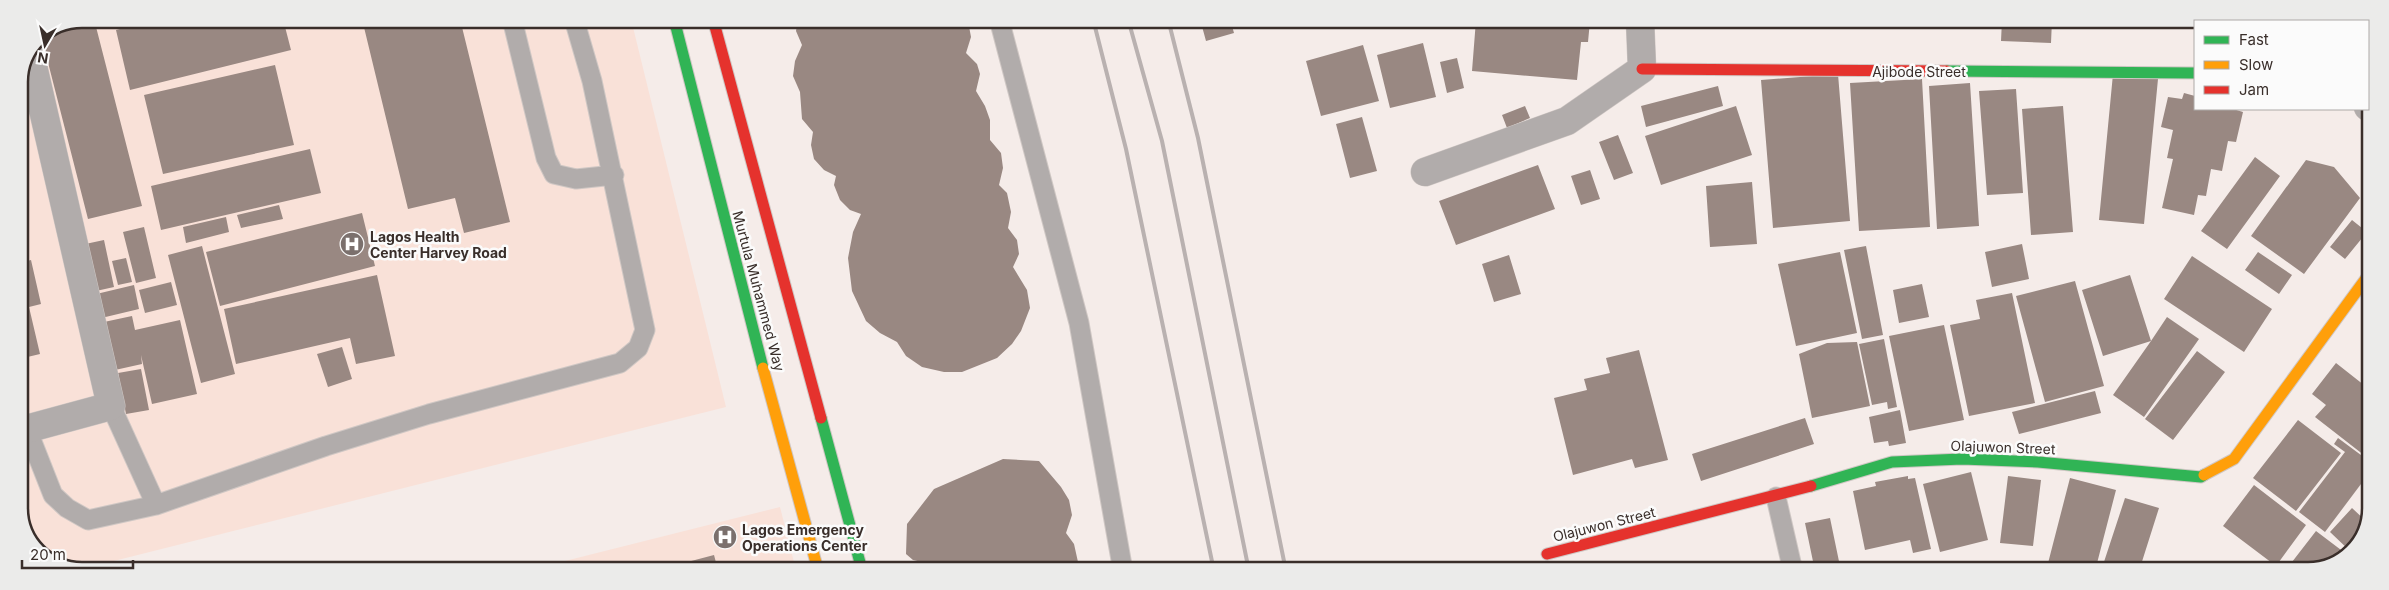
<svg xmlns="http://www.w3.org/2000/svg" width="2389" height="590" font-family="Inter,sans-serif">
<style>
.built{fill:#f9e1d8}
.building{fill:#998882}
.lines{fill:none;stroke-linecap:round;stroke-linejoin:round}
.lane-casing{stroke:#cfc7c4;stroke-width:21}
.street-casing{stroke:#cfc7c4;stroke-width:29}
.fast-casing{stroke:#cfc7c4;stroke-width:13}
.slow-casing{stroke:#cfc7c4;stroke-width:13}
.jam-casing{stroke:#cfc7c4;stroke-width:13}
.lane{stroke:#b1acab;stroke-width:19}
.street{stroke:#b1acab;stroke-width:28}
.fast{stroke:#30b455;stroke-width:11}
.slow{stroke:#ff9f0a;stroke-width:11}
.jam{stroke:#e5322d;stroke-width:11}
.rail{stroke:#b9b1b0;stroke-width:4}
.labels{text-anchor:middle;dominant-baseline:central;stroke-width:5;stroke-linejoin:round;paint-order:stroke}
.street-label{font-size:14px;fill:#392e2a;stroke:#fbfbfb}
.poi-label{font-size:14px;font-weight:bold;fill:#392e2a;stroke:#fbfbfb;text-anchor:start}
.rim{fill:none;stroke:#392e2a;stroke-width:2.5}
</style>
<rect width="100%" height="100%" fill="#f5ece9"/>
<path class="built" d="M81 19H631L726 407 78 570H69L34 550 19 517V81L37 37Z
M780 507 796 570H546L545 566Z"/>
<path class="building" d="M81 19H94L142 206 88 219 41 35Z
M160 19H283L291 50 130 90 116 30Z
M362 19H460L510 222 464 233 455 198 408 209Z
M798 19H966L968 21 971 37 966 53 977 64 980 74 976 91 985 106 990 120V140L1001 153 1003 168 999 185 1007 193 1011 212 1008 228 1017 240 1019 254 1013 267 1027 290 1030 308 1021 331 1012 344 997 358 962 372H944L922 367 906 356 897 342 880 333 866 321 852 291 848 258 853 232 861 214 850 210 840 200 834 185 836 176 824 170 814 159 811 145 813 132 802 119 800 92 793 76 795 61 802 45 796 31Z
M1200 19H1230L1234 33 1206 41Z
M1259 19H1285V20L1262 28Z
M1476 20 1590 21 1588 42H1581L1577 80 1472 71Z
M1718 20H1743L1742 25 1718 23Z
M2002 20H2052L2051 43 2001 41Z
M2107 20H2145V25L2106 24Z
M1423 43 1436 97 1390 108 1377 55Z
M1363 45 1379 101 1321 116 1306 61Z
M1457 58 1464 88 1447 93 1440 62Z
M275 65 294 145 163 174 144 95Z
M1838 74 1850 221 1773 228 1761 80Z
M2113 74 2158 79 2144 224 2099 220Z
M1922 79 1930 227 1859 231 1850 83Z
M1970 83 1979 226 1937 229 1929 86Z
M1718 86 1723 106 1646 127 1641 106Z
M2016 89 2023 193 1987 195 1979 91Z
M2184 93 2195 96V109H2233L2243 112 2236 142 2228 141 2222 171 2211 169 2206 196 2198 195 2194 215 2162 208 2173 159 2167 158 2173 130 2161 127 2168 97 2182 99Z
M1525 106 1530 118 1507 128 1502 115Z
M1736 106 1752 155 1661 185 1645 136Z
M2063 106 2073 232 2031 235 2022 109Z
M1362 117 1377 171 1350 178 1336 124Z
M1618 135 1633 173 1614 180 1599 142Z
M310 149 321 193 161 230 151 186Z
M2255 157 2280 176 2227 249 2201 231Z
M2306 160 2334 167 2360 198 2304 274 2251 236Z
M1538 165 1555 209 1456 245 1439 201Z
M1590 170 1600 199 1581 205 1571 176Z
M1752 182 1757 244 1710 247 1706 186Z
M279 205 283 219 241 228 237 215Z
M362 213 375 266 220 306 206 252Z
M226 217 229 232 186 243 183 227Z
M2352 220 2367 232 2345 259 2330 247Z
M144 227 156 278 136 283 123 232Z
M104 240 114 287 87 293 76 246Z
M2022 244 2029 279 1992 287 1985 252Z
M202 246 235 374 201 383 168 255Z
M1866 246 1883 335 1862 339 1844 250Z
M1840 252 1857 333 1796 346 1778 264Z
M2258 252 2292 275 2279 294 2245 270Z
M1509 255 1521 294 1494 302 1482 264Z
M2192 256 2272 309 2244 352 2164 299Z
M126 258 132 282 118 285 112 261Z
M31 260 41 304 29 307 40 354 19 359V263Z
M377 275 395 356 356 364 350 338 236 364 224 309Z
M2130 275 2151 341 2167 317 2199 339 2144 417 2113 395 2151 341 2103 356 2082 290Z
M2075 281 2104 386 2045 402 2016 296Z
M171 282 177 305 145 313 139 290Z
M1922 284 1929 317 1899 323 1893 290Z
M134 285 139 309 93 320 88 296Z
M2012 293 2035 403 1969 416 1950 325 1980 319 1976 300Z
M132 316 135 330 180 320 197 394 152 404 141 355 142 364 115 370 104 322Z
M1944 325 1964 420 1909 431 1889 336Z
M1884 339 1897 407 1888 409 1887 402 1872 405 1859 344Z
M1857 342 1870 406 1812 418 1799 354 1827 343Z
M342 347 352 379 328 387 317 354Z
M1639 350 1668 460 1635 468 1632 459 1573 475 1554 398 1587 390 1584 379 1610 373 1606 358Z
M2197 351 2225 372 2173 440 2145 419Z
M2336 363 2369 389V459L2315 417 2326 405 2312 394Z
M141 369 149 410 126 414 118 373Z
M2095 391 2101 413 2019 434 2012 412Z
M1900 410 1906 443 1889 446 1888 441 1874 443 1869 417Z
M1805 418 1814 444 1701 481 1692 454Z
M2298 420 2341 453 2296 511 2253 478Z
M2338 438 2369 461 2362 472 2367 476 2325 532 2299 512 2345 452 2334 444Z
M1003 459 1039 461 1061 487 1069 500 1072 515 1066 533 1074 544 1078 562 1075 571 922 570V562L913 560 906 554 907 524 934 489Z
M1971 472 1988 540 1940 552 1923 484Z
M1908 476V479L1915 478 1931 549 1913 553 1910 540 1865 550 1853 491 1876 486 1875 482Z
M2008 476 2041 480 2033 546 2000 543Z
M2070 478 2116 490 2095 571H2046Z
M2254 485 2306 525 2276 566 2223 526Z
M2125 498 2159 508 2139 571H2101Z
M2352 508 2368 523 2351 552 2330 532Z
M1830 518 1841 571H1815L1805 523Z
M2316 531 2349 556 2308 571H2285Z
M714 555 718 570H657Z"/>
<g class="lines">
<g class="lane-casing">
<path id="lane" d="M512 19 546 158 554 174 576 179 614 175
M999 19 1079 323 1123 571
M111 406 156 505
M27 429 53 495 67 508 88 520 156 505 326 446 429 414 620 363 638 348 645 330 592 81 574 19
M1776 497 1793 571"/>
</g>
<g class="street-casing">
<path id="street" d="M2300 20V21
M2368 107 2370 108
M1425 172 1567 121 1642 69 1640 20
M19 431 111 406 30 53"/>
</g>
<g class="fast-casing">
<path id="fast" d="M674 19 763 368
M1947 71 2195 73
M821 418 862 570
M1811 486 1892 462 1962 459 2038 462 2201 477 2204 475"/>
</g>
<g class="slow-casing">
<path id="slow" d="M763 368 818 570
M2204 475 2234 459 2370 273"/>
</g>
<g class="jam-casing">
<path id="jam" d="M713 19 821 418
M1642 69 1947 71
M1547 554 1811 486"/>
</g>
<use href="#lane" class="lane"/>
<use href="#street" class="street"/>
<use href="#fast" class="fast"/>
<use href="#slow" class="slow"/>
<use href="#jam" class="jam"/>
<path class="rail" d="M1093 19 1126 149 1214 571
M1128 19 1162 141 1249 571
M1168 19 1198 138 1286 571"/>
</g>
<defs>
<g id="hospital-disc" transform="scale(1.25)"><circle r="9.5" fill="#7b706d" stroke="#fbfbfb"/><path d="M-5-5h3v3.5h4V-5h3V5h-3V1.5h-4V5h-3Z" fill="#fff"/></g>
</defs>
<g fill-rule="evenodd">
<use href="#hospital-disc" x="352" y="244"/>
<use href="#hospital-disc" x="725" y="537"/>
</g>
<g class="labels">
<g class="street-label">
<text x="1919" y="71">Ajibode Street</text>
<text transform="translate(759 291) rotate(75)">Murtula Muhammed Way</text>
<text transform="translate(2003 447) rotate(2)">Olajuwon Street</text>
<text transform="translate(1604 524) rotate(-14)">Olajuwon Street</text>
</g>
<g class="poi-label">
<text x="370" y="236">Lagos Health<tspan x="370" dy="16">Center Harvey Road</tspan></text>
<text x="742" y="529">Lagos Emergency<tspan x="742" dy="16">Operations Center</tspan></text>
</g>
</g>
<path d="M0 0H2389V590H0ZM82 28H2308A54 54 0 0 1 2362 82V508A54 54 0 0 1 2308 562H82A54 54 0 0 1 28 508V82A54 54 0 0 1 82 28Z" fill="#ebebea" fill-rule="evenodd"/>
<path class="rim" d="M82 28H2308A54 54 0 0 1 2362 82V508A54 54 0 0 1 2308 562H82A54 54 0 0 1 28 508V82A54 54 0 0 1 82 28Z"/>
<rect x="2194" y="20" width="175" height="90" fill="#fbfbfb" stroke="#ada9a7"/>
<rect x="2204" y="36" width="25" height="8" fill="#30b455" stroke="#ada9a7"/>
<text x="2239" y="45" font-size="15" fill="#392e2a">Fast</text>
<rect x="2204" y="61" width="25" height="8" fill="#ff9f0a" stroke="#ada9a7"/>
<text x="2239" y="70" font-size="15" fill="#392e2a">Slow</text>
<rect x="2204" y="86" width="25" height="8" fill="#e5322d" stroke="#ada9a7"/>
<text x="2239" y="95" font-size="15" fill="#392e2a">Jam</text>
<g transform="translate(45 45) rotate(189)" stroke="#fbfbfb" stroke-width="4" paint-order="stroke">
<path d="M0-4L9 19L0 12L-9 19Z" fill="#392e2a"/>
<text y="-8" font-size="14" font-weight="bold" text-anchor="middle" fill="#392e2a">N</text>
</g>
<path d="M22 560v8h111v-8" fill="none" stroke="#392e2a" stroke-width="2.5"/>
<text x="30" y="560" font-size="15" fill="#392e2a" stroke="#fbfbfb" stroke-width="4" paint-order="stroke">20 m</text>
</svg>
